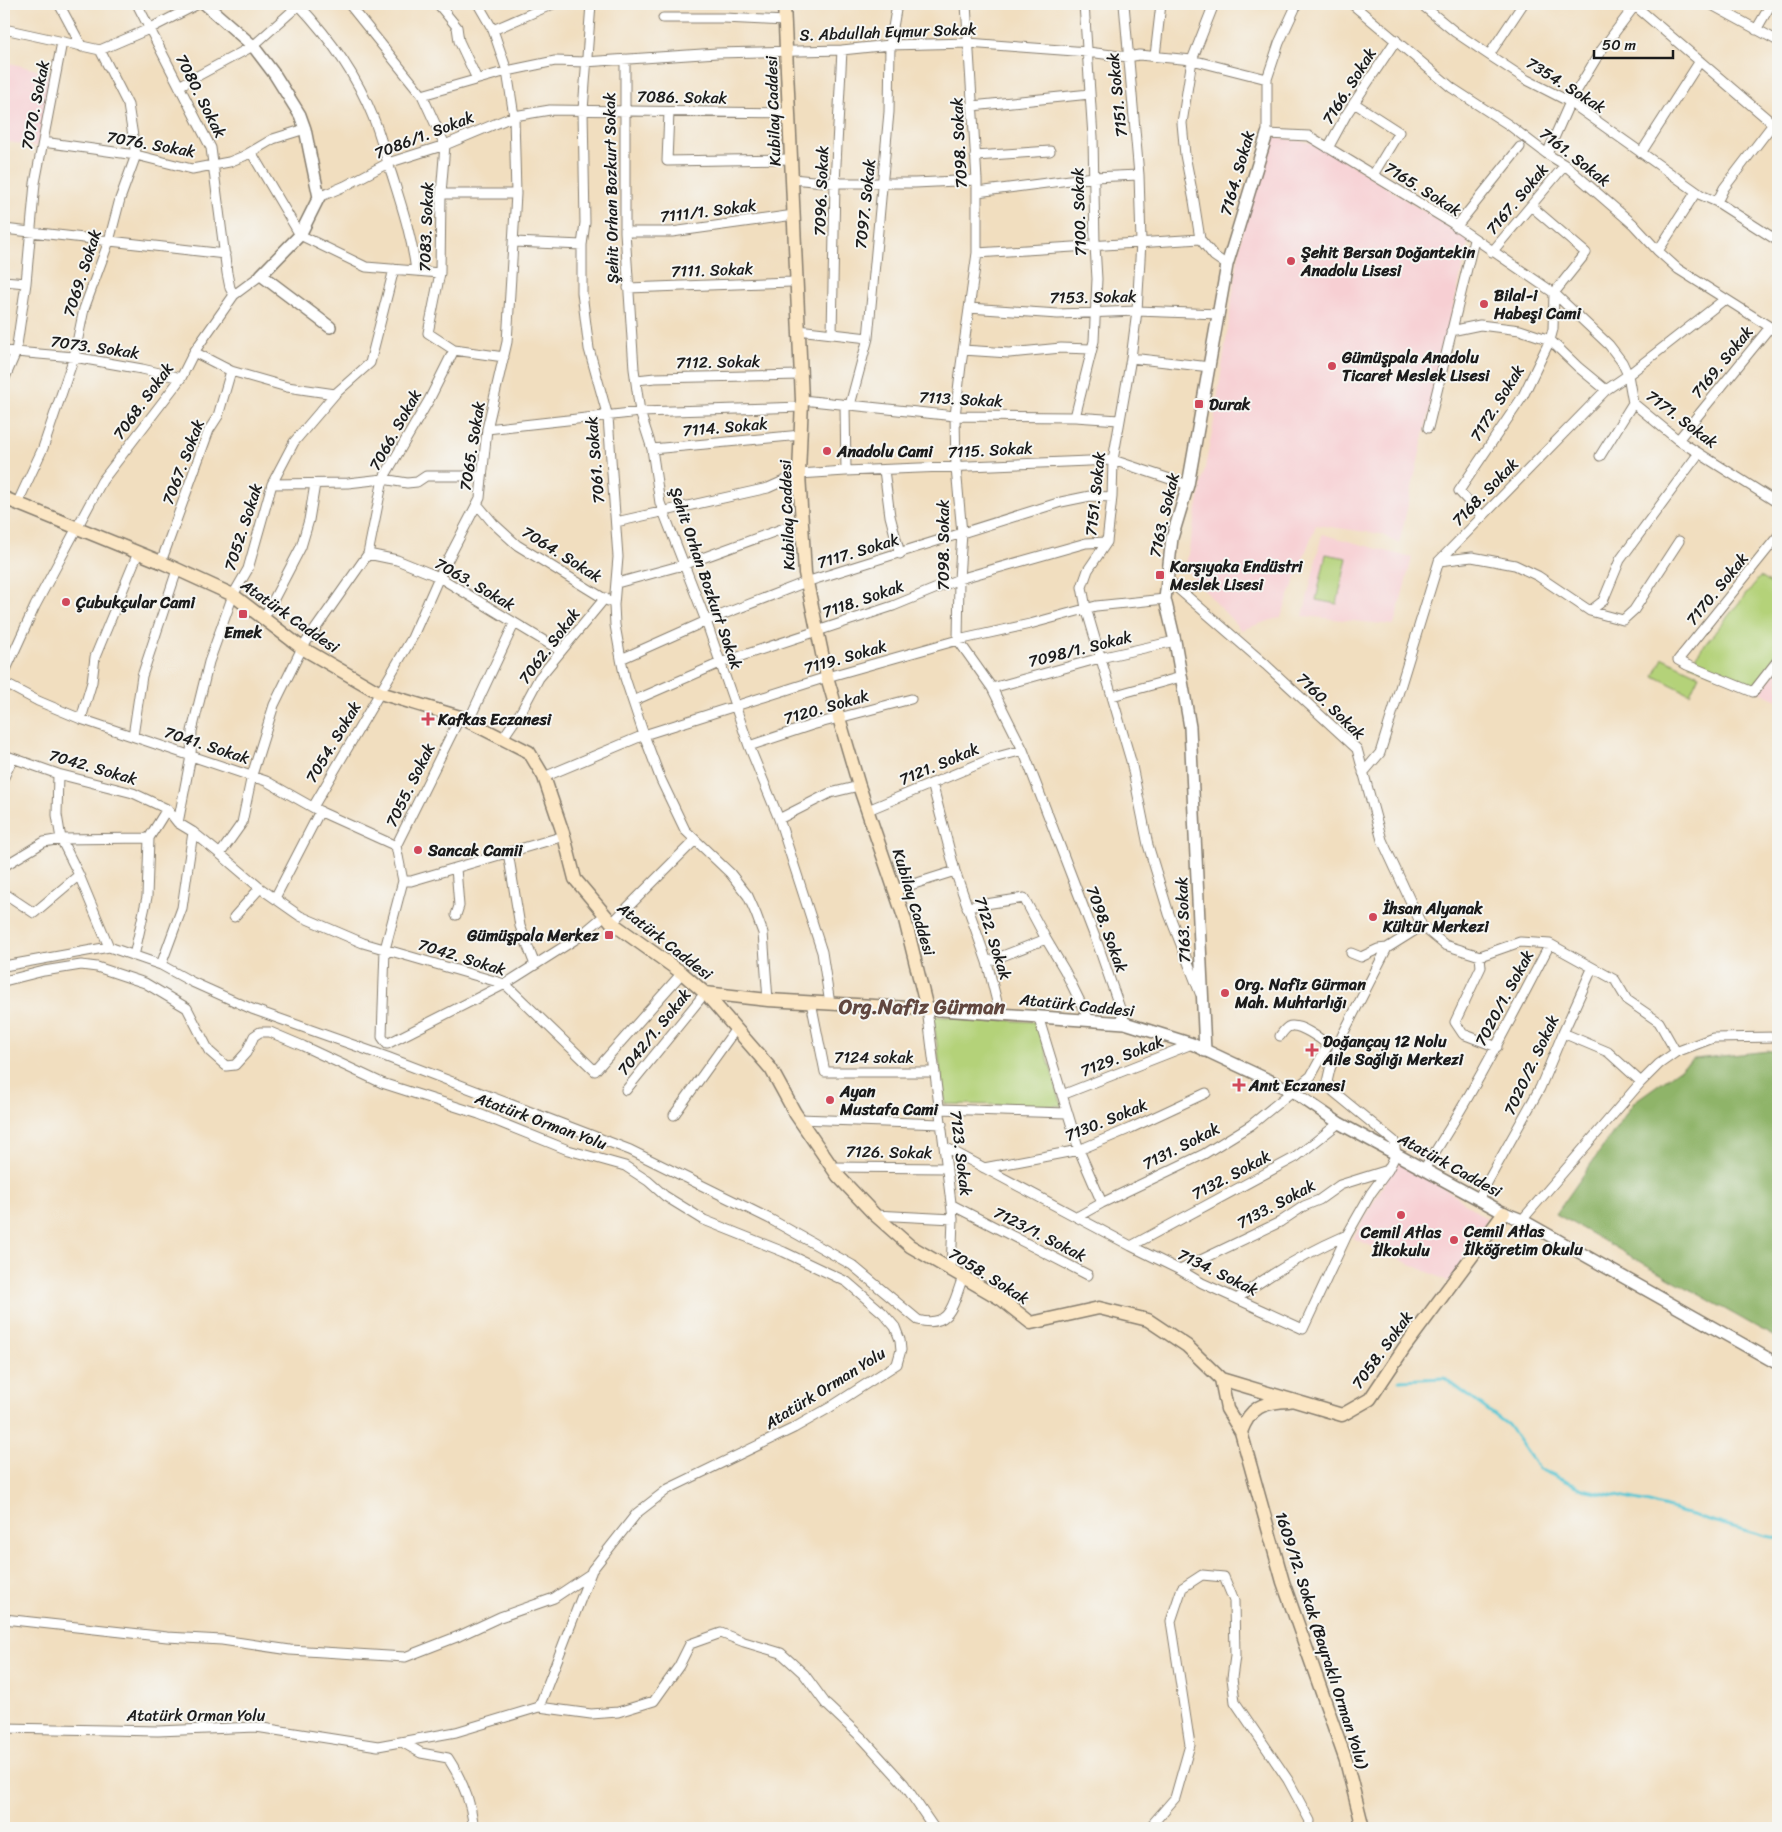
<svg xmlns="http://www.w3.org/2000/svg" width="1782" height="1832" font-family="Sriracha,sans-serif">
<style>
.built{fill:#f7cfd3}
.green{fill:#b4d279;stroke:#68774a}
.forest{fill:#8fb469;stroke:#566842}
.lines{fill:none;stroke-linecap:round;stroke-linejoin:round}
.stream{stroke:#5ac6d3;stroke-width:3}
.minor-casing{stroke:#867d6e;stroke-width:11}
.tertiary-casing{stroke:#867d6e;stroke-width:14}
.secondary-casing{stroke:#867d6e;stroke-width:15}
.minor{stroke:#fff;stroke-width:9}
.tertiary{stroke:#fff;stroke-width:11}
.secondary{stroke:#fbe6c4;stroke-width:12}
.poi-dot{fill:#d1495b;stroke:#f6f6f2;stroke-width:2}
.labels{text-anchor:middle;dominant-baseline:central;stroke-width:4;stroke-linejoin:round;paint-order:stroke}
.street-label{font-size:16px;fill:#1c1c1c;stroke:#f6f6f2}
.poi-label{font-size:16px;font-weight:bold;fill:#1c1c1c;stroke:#f6f6f2;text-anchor:start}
.district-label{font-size:21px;font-weight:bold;fill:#61473f;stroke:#f6f6f2}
</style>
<rect width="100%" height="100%" fill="#f6f6f2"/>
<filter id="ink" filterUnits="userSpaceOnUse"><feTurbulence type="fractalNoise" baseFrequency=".02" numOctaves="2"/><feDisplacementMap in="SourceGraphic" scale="10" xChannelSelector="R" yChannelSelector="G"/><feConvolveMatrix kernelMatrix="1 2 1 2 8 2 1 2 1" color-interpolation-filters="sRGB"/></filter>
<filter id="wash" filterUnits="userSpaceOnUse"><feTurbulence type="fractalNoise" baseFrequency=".0096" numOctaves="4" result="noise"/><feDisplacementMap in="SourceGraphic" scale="20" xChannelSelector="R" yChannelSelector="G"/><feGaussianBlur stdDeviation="1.12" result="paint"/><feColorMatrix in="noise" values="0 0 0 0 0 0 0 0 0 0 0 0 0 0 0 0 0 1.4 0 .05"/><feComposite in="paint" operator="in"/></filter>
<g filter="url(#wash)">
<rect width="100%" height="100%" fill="#f1debf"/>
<path class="built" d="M10 63 52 74 38 147 4 141V96Z
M1269 136 1319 144 1469 240 1399 544 1381 534 1316 525 1281 617 1241 630 1185 569 1213 427 1244 219Z
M1322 534 1412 558 1394 625 1303 616Z
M1778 669V700L1760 692Z
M1397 1161 1450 1192 1487 1219 1450 1282 1353 1238Z"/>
<path class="green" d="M1326 554 1347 558 1337 604 1316 600Z
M1760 577 1778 589V653L1752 688 1689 664Z
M1663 658 1699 675 1690 694 1654 676Z
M933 1016 1037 1022 1062 1106 945 1104Z"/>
<path class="forest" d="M1778 1050V1339L1556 1214 1635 1101 1694 1059Z"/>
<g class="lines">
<path class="stream" d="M1400 1380 1444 1378 1508 1425 1539 1469 1582 1489 1649 1503 1765 1536 1778 1538"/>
</g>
</g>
<g filter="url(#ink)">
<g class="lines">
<g class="minor-casing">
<path id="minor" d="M59 4 82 47
M137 4 211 148 227 273 230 288 234 295
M298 4C330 38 356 74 373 117 381 136 385 156 392 175 402 207 412 237 416 271
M349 4 422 95 445 145 441 194 440 273 428 333 454 350
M438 4 457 27 459 41 477 79
M591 4 583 110 585 223 582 245V293L589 349 608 417 618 557 614 605 615 625 621 659 625 678 644 735 661 780 685 830 730 873 748 896 756 914 763 933 768 1000
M966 4 977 180V253L961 365 955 416 956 468 962 533 959 579 958 640 992 688 1023 750 1098 945 1125 1023
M1124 4 1139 175 1141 242 1137 311 1131 358 1113 460 1112 497 1107 542 1088 570 1082 587 1086 608 1131 761 1148 845 1169 914 1200 993
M1214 4 1192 60 1182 123 1185 155 1194 201 1200 239 1214 256 1227 265
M1297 4 1279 43 1267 79V134L1309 136 1452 223 1554 293 1609 345 1622 362 1628 375 1633 403 1678 440 1778 503
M1352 4 1452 88 1509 125 1547 154 1565 165 1633 224 1658 251 1678 269 1770 327 1778 334
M1421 4 1455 32 1489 55 1527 80 1570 102 1701 195 1717 202 1778 241
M1633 4 1778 128
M1710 4 1778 41
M663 18H724L785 21
M4 29 100 50 149 29 198 4
M493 30 553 4
M1756 30 1771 4
M1489 55 1523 4
M1155 56 1161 4
M625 59V232L634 369 640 412 652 449 660 503 706 621 749 746 779 819 822 952 830 1004
M179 86 253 46 300 4
M422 95 507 71 555 61 585 62 717 53 842 50 890 45 968 43 1088 52 1128 57 1139 55 1192 60 1267 79
M1354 103 1399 132 1373 175
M972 106 1090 94
M669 112 667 161 792 159
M43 142 136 155 192 169 229 162 244 156 273 139 305 129
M1328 148 1346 115 1396 40
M251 152 300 235 366 267 440 273
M1641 153 1700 61
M1547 154 1570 102 1600 52 1636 4
M975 156 1050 151
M792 179 835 183H915L977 180
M977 192 1093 177 1139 175
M441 194H516
M319 197 345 186 388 163 445 145 514 116 550 110 789 113
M1717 202 1724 188 1773 124
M1531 206 1586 253 1554 293
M1456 227 1520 147
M4 229 225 254
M625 232H672L794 215
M514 242 582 245
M1658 251 1696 192
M1492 252 1565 165
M977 253 1200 239
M4 281 26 283
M628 288 791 282 797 280
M969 308 1058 314 1137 311 1219 314
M798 330 868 338
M1451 331 1480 325 1520 330 1550 340 1578 367 1606 390
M832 334 835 183 842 50
M963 350 1009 353 1061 348 1091 349
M4 351 74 357 142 369 181 378
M194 352 231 371 287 387 335 394
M1131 358 1210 367
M4 380 16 352 26 283 35 183 62 42
M637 380 655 378 800 375
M802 400 955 416 1075 417 1119 420
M845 405 846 471
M850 405 868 338 889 112 890 45 897 4
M1075 417 1094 341 1097 279 1095 245 1093 137 1084 4
M1428 428 1474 240
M487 429 640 412 802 407
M1678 440 1770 327
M652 449 801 435
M1600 456 1633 403
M884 470 890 516 900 554
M272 484 348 483 383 479 407 483 417 482 426 476H481
M17 504 43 448 74 357 84 309 109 241 120 199 136 155 128 105 100 50
M477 504 493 523 517 545 608 601
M1482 516 1459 491 1523 396 1550 340 1553 329 1554 293
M616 522 768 488 799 474 846 471 1113 460 1188 485
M1778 536 1678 660 1687 665 1753 692 1778 660
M368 554 397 560 439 577 561 651
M1439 561 1472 557 1515 565 1538 576 1590 611 1623 620 1634 610 1679 541
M161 562 209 430 218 416 231 371
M1167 579 1266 665 1357 749 1382 840 1422 926 1445 945 1480 956 1520 942 1550 944 1615 980 1627 1000 1659 1022 1676 1052
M617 583 683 565 801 522
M1590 611 1603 601 1620 560 1699 453
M264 618 301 547 309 520 315 484
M621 659 706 621 806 582 1061 502 1090 496 1112 497
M4 674 35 606 102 481 181 378 194 352 234 295 261 275
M4 683 38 701 81 719 266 781 321 812 396 846
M992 688 1100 658 1175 641
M1112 696 1181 677
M633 701 720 663 893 606 959 579 1086 543 1107 542
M81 719 92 682 95 657 138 553
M469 720 514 624
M133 736 142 676 177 570
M503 738 522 710 539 678 605 598
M749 746 812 725 911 699
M4 755 58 774 133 793 167 809 178 823 193 832 220 854 260 888 300 916 363 943 505 984 595 1071 682 973
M1363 773 1380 753 1439 561 1606 390 1628 375 1725 299
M58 774 57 815 61 839 79 875 109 947
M4 777 13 758
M544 777 644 735 827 677 958 640 1030 624 1096 606 1165 599
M932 783 955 871 987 962 1000 1014
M313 807 412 638 439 577 480 498 487 429 507 342 516 194 514 116 507 71 493 30 478 4
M868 810 993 758 1023 750
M779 819 830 793 859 786
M178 823 191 756 192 731 209 662 233 595 248 569 272 484 294 442 335 394 370 363 394 269
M508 852 520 926 535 965
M220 854 242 823 252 775 274 705 302 648 368 554 383 479 429 400 454 350 504 357
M4 866 44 842 61 839 149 838
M456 868 459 906 456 915
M403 881H411L564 836
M895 890 955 871
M4 893 34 913 79 875
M275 898 320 811
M967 907 1024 898 1046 939 1065 971 1089 1020
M234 917 260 888
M612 923 695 840
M1351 953 1361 957 1378 949 1387 948
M134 956 147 897 149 838 167 809
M1480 956 1481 967 1455 1022 1463 1034 1497 1047
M987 962 1046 939
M161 965 182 908 193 832
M4 966 109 947 161 965 192 982 252 1009 387 1057 630 1150 770 1219 852 1265 918 1320C952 1329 953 1302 963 1277
M4 981 44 971 81 965 97 967 145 983 187 1008 209 1051 226 1066 235 1065 246 1053 254 1036 260 1032H270L303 1046 382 1083 479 1114 568 1150 625 1166 648 1181 665 1196 704 1220 784 1252 847 1282 883 1313 895 1327 900 1340 901 1350 897 1364 829 1408 794 1428 668 1489 637 1513 592 1570 539 1707 456 1732 378 1746 256 1727 158 1731 4 1728
M811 1002 825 1072H935
M927 1009 953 1219 951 1271
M1038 1016 1079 1150 1102 1203
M1563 1033 1608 1052 1641 1082
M387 1044 382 1037 385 949 403 881 396 846 460 717
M387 1044 505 984 579 937 605 915
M626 1090 705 993
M1062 1095 1192 1044
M940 1109 1067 1113
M674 1115 735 1030
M799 1119 942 1124
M945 1147 1131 1246 1180 1270 1202 1283 1303 1329 1347 1235 1371 1193 1388 1170 1396 1154 1394 1141 1334 1092 1327 1082 1330 1069 1342 1036 1387 948 1422 926
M831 1167 947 1168
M984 1168 1079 1150 1131 1128 1206 1093
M1424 1169C1471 1098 1510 1020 1550 944
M1478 1199 1540 1088 1563 1033 1592 969
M952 1205 1088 1275
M875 1215 953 1219
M1077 1217 1102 1203 1204 1154 1251 1125 1311 1076 1328 1045C1321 1039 1298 1022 1288 1027 1285 1029 1282 1033 1280 1036
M1522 1220 1641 1082 1659 1064 1676 1052 1713 1038 1778 1037
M1131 1246 1296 1157 1339 1123
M1180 1270 1280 1222 1304 1206 1319 1200 1340 1185 1388 1170
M1238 1298C1271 1273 1308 1252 1347 1235
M4 1619 167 1637 222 1640 290 1650 405 1657 459 1636 500 1617 554 1598 590 1574
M539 1707 591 1714 618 1712 654 1701 679 1666 690 1644 721 1633 744 1642 781 1653 804 1674 826 1704 864 1740 904 1784 934 1828
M402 1742 421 1753 448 1758C461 1778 470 1798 473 1822
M1149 1828 1175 1798 1190 1745 1171 1621 1182 1588 1202 1575 1224 1577 1234 1601 1235 1656 1232 1678 1235 1702 1288 1780 1310 1821 1309 1828"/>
</g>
<g class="tertiary-casing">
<path id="tertiary" d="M205 4 253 46 275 75 300 115 305 129 310 154 319 197 300 235 261 275 330 327
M927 1009 1125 1023 1192 1044 1292 1091 1339 1123 1504 1213 1522 1220 1778 1364
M1205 1051 1190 727 1175 641 1165 599 1172 538 1188 485 1227 265 1267 134"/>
</g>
<g class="secondary-casing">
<path id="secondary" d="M4 498 161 562 233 595 302 648 380 693 460 717 529 752 544 777 564 836 575 879 612 923 682 973 705 993 771 1069 795 1113 838 1176 875 1215 910 1246 1001 1299 1031 1323 1099 1308 1148 1320 1187 1346 1221 1379 1342 1415 1370 1399 1404 1348 1504 1213
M705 993 768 1000 927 1009 905 920 859 786 827 677 805 573 799 474 802 400 784 4
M1221 1379 1227 1409 1241 1432 1283 1582 1346 1761 1363 1828
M1241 1432C1250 1407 1263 1402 1289 1401"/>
</g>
<use href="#minor" class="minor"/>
<use href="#tertiary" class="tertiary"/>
<use href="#secondary" class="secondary"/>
</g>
</g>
<g class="poi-dot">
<circle cx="1291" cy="261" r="5"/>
<circle cx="1484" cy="304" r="5"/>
<circle cx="1332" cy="366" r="5"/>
<rect x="1194" y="399" width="10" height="10" rx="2.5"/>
<circle cx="827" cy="451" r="5"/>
<rect x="1155" y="570" width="10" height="10" rx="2.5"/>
<circle cx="66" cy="602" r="5"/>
<rect x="238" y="609" width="10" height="10" rx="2.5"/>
<path d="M425.5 711.5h5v5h5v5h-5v5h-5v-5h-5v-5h5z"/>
<circle cx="418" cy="850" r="5"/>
<circle cx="1373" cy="917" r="5"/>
<rect x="604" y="930" width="10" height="10" rx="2.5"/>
<circle cx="1225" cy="993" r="5"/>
<path d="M1309.5 1042.5h5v5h5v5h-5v5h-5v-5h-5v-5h5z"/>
<path d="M1236.5 1077.5h5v5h5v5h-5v5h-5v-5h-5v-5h5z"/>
<circle cx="830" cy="1100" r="5"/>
<circle cx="1401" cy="1215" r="5"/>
<circle cx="1454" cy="1240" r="5"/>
</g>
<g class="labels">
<g class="street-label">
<text transform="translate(888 32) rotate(-2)">S. Abdullah Eymur Sokak</text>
<text transform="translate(1566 85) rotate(32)">7354. Sokak</text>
<text transform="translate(1349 86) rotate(-58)">7166. Sokak</text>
<text transform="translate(1117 95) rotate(-96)">7151. Sokak</text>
<text transform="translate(201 96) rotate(63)">7080. Sokak</text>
<text transform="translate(682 97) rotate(1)">7086. Sokak</text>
<text transform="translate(35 105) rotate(-79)">7070. Sokak</text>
<text transform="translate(773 111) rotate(-92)">Kubilay Caddesi</text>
<text transform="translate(424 135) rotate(-21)">7086/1. Sokak</text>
<text transform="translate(959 143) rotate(-93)">7098. Sokak</text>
<text transform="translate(151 144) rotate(10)">7076. Sokak</text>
<text transform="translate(1575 157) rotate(38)">7161. Sokak</text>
<text transform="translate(1237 173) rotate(-74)">7164. Sokak</text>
<text transform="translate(611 188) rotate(-91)">Şehit Orhan Bozkurt Sokak</text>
<text transform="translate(1423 189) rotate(32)">7165. Sokak</text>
<text transform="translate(821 191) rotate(-88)">7096. Sokak</text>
<text transform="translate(1517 199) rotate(-50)">7167. Sokak</text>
<text transform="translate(865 204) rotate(-84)">7097. Sokak</text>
<text transform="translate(708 211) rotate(-7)">7111/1. Sokak</text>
<text transform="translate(1079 212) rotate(-92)">7100. Sokak</text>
<text transform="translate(426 227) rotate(-88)">7083. Sokak</text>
<text transform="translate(712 270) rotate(-2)">7111. Sokak</text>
<text transform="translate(82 273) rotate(-72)">7069. Sokak</text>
<text transform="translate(1093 297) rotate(-1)">7153. Sokak</text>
<text transform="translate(95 347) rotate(8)">7073. Sokak</text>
<text transform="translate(718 362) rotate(-1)">7112. Sokak</text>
<text transform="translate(1722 362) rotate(-51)">7169. Sokak</text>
<text transform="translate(961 399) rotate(3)">7113. Sokak</text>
<text transform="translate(143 401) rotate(-54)">7068. Sokak</text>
<text transform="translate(1497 403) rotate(-58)">7172. Sokak</text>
<text transform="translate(1682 419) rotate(37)">7171. Sokak</text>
<text transform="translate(725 427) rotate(-5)">7114. Sokak</text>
<text transform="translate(395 430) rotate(-61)">7066. Sokak</text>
<text transform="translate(472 446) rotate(-81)">7065. Sokak</text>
<text transform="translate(990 450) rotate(-3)">7115. Sokak</text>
<text transform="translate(595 460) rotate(-95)">7061. Sokak</text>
<text transform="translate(183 462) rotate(-69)">7067. Sokak</text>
<text transform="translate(1485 492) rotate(-46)">7168. Sokak</text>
<text transform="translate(1095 494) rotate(-84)">7151. Sokak</text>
<text transform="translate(787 515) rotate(-92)">Kubilay Caddesi</text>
<text transform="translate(1164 515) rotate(-77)">7163. Sokak</text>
<text transform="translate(243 527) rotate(-72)">7052. Sokak</text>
<text transform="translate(943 545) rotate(-90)">7098. Sokak</text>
<text transform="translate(858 551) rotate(-17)">7117. Sokak</text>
<text transform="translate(562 554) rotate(32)">7064. Sokak</text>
<text transform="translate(706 578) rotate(71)">Şehit Orhan Bozkurt Sokak</text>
<text transform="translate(475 584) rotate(30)">7063. Sokak</text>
<text transform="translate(1717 589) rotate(-51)">7170. Sokak</text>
<text transform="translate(863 599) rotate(-19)">7118. Sokak</text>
<text transform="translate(290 616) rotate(35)">Atatürk Caddesi</text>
<text transform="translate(549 646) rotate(-53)">7062. Sokak</text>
<text transform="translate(1080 649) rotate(-14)">7098/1. Sokak</text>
<text transform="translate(845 657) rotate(-16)">7119. Sokak</text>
<text transform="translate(1331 706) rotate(44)">7160. Sokak</text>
<text transform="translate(826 707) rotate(-16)">7120. Sokak</text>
<text transform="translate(333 742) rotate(-59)">7054. Sokak</text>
<text transform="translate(207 745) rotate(18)">7041. Sokak</text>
<text transform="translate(939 764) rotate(-23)">7121. Sokak</text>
<text transform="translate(93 767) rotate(16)">7042. Sokak</text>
<text transform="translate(410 785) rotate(-64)">7055. Sokak</text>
<text transform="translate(914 902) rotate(73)">Kubilay Caddesi</text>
<text transform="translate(1183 920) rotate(-92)">7163. Sokak</text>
<text transform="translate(1107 929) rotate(70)">7098. Sokak</text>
<text transform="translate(993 938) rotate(72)">7122. Sokak</text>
<text transform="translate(665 941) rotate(38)">Atatürk Caddesi</text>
<text transform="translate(462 957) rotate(17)">7042. Sokak</text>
<text transform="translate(1504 998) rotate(-62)">7020/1. Sokak</text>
<text transform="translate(1077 1005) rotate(6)">Atatürk Caddesi</text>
<text transform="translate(654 1032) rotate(-51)">7042/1. Sokak</text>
<text transform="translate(1122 1056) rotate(-21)">7129. Sokak</text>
<text x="874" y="1057">7124 sokak</text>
<text transform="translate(1531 1065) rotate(-65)">7020/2. Sokak</text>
<text transform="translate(1106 1120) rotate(-22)">7130. Sokak</text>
<text transform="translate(541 1121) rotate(20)">Atatürk Orman Yolu</text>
<text transform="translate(1181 1146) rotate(-27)">7131. Sokak</text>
<text transform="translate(889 1152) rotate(1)">7126. Sokak</text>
<text transform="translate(961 1153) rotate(83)">7123. Sokak</text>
<text transform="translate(1450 1165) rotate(29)">Atatürk Caddesi</text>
<text transform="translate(1231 1175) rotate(-28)">7132. Sokak</text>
<text transform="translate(1276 1204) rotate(-28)">7133. Sokak</text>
<text transform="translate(1040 1234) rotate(27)">7123/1. Sokak</text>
<text transform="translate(1218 1272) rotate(26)">7134. Sokak</text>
<text transform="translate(989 1276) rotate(32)">7058. Sokak</text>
<text transform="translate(1382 1350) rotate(-54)">7058. Sokak</text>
<text transform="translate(825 1388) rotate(-32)">Atatürk Orman Yolu</text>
<text transform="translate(1322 1640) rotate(72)">1609/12. Sokak (Bayraklı Orman Yolu)</text>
<text x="196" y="1715">Atatürk Orman Yolu</text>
</g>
<g class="poi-label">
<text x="1301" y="252">Şehit Bersan Doğantekin<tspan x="1301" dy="18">Anadolu Lisesi</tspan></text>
<text x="1494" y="295">Bilal-i<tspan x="1494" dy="18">Habeşi Cami</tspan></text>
<text x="1342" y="357">Gümüşpala Anadolu<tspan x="1342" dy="18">Ticaret Meslek Lisesi</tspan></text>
<text x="1209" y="404">Durak</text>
<text x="837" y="451">Anadolu Cami</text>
<text x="1170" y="566">Karşıyaka Endüstri<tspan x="1170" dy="18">Meslek Lisesi</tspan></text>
<text x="76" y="602">Çubukçular Cami</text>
<text x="243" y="632" text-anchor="middle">Emek</text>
<text x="438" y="719">Kafkas Eczanesi</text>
<text x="428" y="850">Sancak Camii</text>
<text x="1383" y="908">İhsan Alyanak<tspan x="1383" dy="18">Kültür Merkezi</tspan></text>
<text x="599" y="935" text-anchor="end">Gümüşpala Merkez</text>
<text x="1235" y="984">Org. Nafiz Gürman<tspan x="1235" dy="18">Mah. Muhtarlığı</tspan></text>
<text x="1323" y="1041">Doğançay 12 Nolu<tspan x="1323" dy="18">Aile Sağlığı Merkezi</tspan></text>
<text x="1249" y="1085">Anıt Eczanesi</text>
<text x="840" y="1091">Ayan<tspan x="840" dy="18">Mustafa Cami</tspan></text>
<text x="1464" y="1231">Cemil Atlas<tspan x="1464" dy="18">İlköğretim Okulu</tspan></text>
<text x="1401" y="1232" text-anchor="middle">Cemil Atlas<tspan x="1401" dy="18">İlkokulu</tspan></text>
</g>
<g class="district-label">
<text x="922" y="1007">Org.Nafiz Gürman</text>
</g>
</g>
<rect width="1782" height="1832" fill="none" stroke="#f6f6f2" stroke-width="20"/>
<path d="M1594 50v8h79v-8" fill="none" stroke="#1c1c1c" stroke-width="2.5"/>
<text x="1602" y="50" font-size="15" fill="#1c1c1c" stroke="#f6f6f2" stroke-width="4" paint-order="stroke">50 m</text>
</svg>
